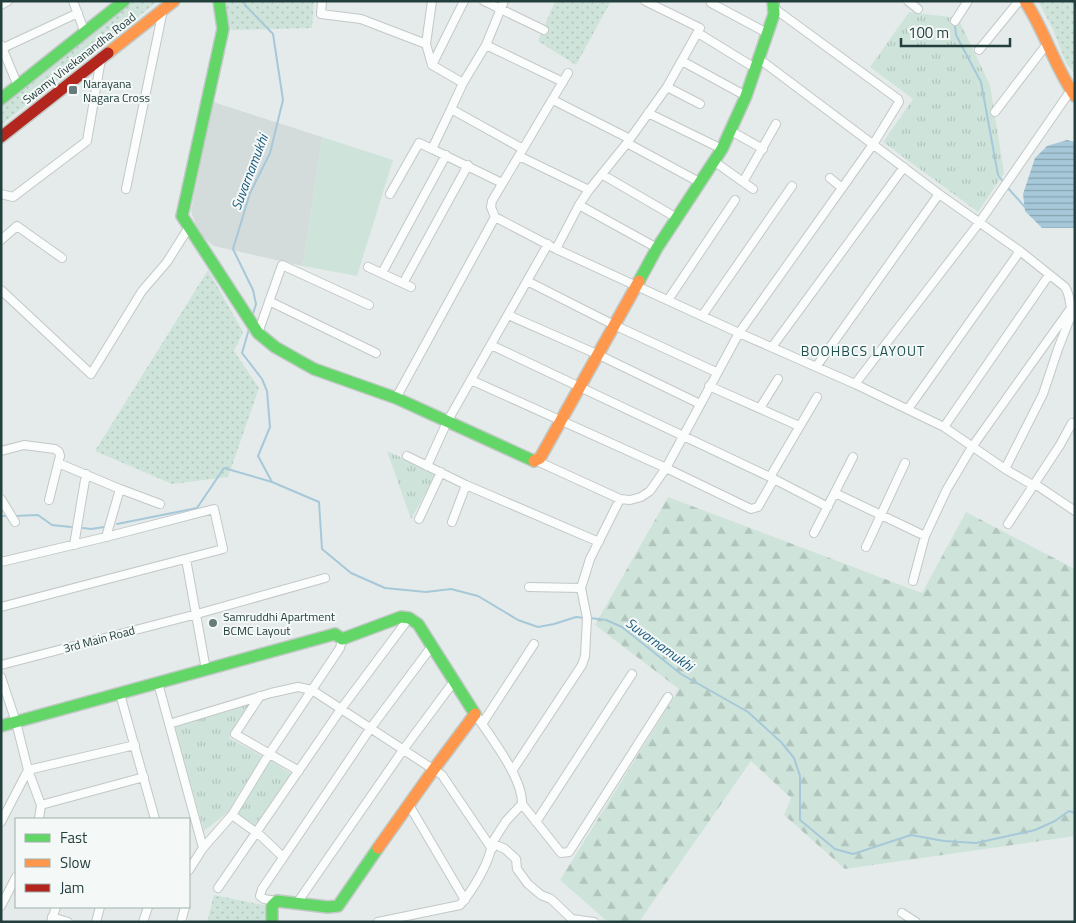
<svg xmlns="http://www.w3.org/2000/svg" width="1076" height="923" font-family="'Titillium Web',sans-serif">
<style>
.built{fill:#d3dcda}
.grass{fill:url(#grass-dots)}
.forest{fill:url(#forest-firs)}
.park{fill:url(#park-tufts)}
.pitch{fill:#cee4da}
.water{fill:url(#water-rules)}
.lines{fill:none;stroke-linecap:round;stroke-linejoin:round}
.stream{stroke:#a6c8d9;stroke-width:2}
.street-casing{stroke:#c2c8c7;stroke-width:10}
.fast-casing{stroke:#c1c9c7;stroke-width:14}
.slow-casing{stroke:#c1c9c7;stroke-width:14}
.jam-casing{stroke:#c1c9c7;stroke-width:14}
.street{stroke:#fbfcfc;stroke-width:8}
.fast{stroke:#63d668;stroke-width:11}
.slow{stroke:#ff974d;stroke-width:11}
.jam{stroke:#b3261e;stroke-width:11}
.poi-dot{fill:#677b7a;stroke:#f4f9f8;stroke-width:2}
.labels{text-anchor:middle;dominant-baseline:central;stroke-width:4;stroke-linejoin:round;paint-order:stroke}
.street-label{font-size:12px;fill:#233f3d;stroke:#f4f9f8}
.poi-label{font-size:12px;fill:#233f3d;stroke:#f4f9f8;text-anchor:start}
.water-label{font-size:14px;font-style:italic;fill:#1c597c;stroke:#f4f9f8}
.neighbourhood-label{font-size:14px;letter-spacing:1px;fill:#1e514f;stroke:#f4f9f8}
</style>
<defs>
<pattern id="grass-dots" width="8" height="8" patternUnits="userSpaceOnUse" patternTransform="scale(1.25)"><rect width="8" height="8" fill="#cee4da"/><path d="M2 2h.1M6 6h.1" fill="none" stroke="#b1c5bc" stroke-width="1.8" stroke-linecap="round"/></pattern>
<pattern id="forest-firs" width="22" height="20" patternUnits="userSpaceOnUse" patternTransform="scale(1.25)"><rect width="22" height="20" fill="#cee4da"/><path d="M5 1l3.5 6h-7zM16 11l3.5 6h-7z" fill="#b1c5bc"/></pattern>
<pattern id="park-tufts" width="24" height="20" patternUnits="userSpaceOnUse" patternTransform="scale(1.25)"><rect width="24" height="20" fill="#cee4da"/><path d="M3 7l-1-3M5 7V3M7 7l1-3M15 17l-1-3M17 17v-4M19 17l1-3" fill="none" stroke="#b1c5bc"/></pattern>
<pattern id="water-rules" width="6" height="5" patternUnits="userSpaceOnUse" patternTransform="scale(1.25)"><rect width="6" height="5" fill="#a6c8d9"/><path d="M0 2.5h6" fill="none" stroke="#87a4b1"/></pattern>
</defs>
<rect width="100%" height="100%" fill="#e5ebea"/>
<path class="built" d="M213 102 322 137 303 266 214 246 199 234 191 211Z"/>
<path class="grass" d="M133 1H158L1 125V106Z
M223 1H314L312 28 231 30Z
M555 1H611L576 65 538 41Z
M1038 1H1075V74L1066 63 1053 29Z
M208 270 243 332 234 351 259 388 228 477 172 484 95 451Z
M214 895 269 906 268 922H207Z"/>
<path class="forest" d="M668 497 922 593 966 512 1075 569V836L845 869 784 815 791 798 751 761 639 922H608L560 880 679 689 595 625Z"/>
<path class="park" d="M909 12 958 18 990 85 1004 173 978 212 883 142 913 99 870 67Z
M387 451 437 473 411 519Z
M254 702 229 738 262 756 227 813 204 831 175 727Z
M270 760 292 774 257 828 235 813Z"/>
<path class="pitch" d="M322 137 393 160 357 276 303 266Z"/>
<path class="water" d="M1067 140 1075 142V228H1042L1025 211 1023 194 1035 158 1047 146Z"/>
<g class="lines">
<path class="stream" d="M244 1 245 5 273 34 283 100 270 153 250 193 233 249 253 290 256 304 252 317
M956 24 955 26 956 35 981 82 998 175 1004 183
M1007 187 1025 207
M249 329 242 353 262 379 267 391 270 427 258 456 272 482 319 502 322 549 351 573 385 588 426 592 451 589 478 596 518 620 538 627 554 624 576 617 585 618
M1 516H9
M14 516 38 515 52 525 71 527
M117 524 197 508 224 468 272 482
M83 528 91 529 104 527
M590 618 606 620 622 627 681 674 748 712 781 742 794 758 800 776V820L835 849 853 854 911 835 944 841 976 843 1035 830 1055 821 1069 811 1075 813"/>
<g class="street-casing">
<path id="street" d="M73 1 85 33
M322 1 321 14 361 19 426 44
M432 1 426 44 432 65 463 83 486 45 504 1
M484 1 544 30
M712 1 711 3 767 33
M908 1 918 9
M1 5 8 1
M775 9 898 99 899 102 874 143 739 333 855 384 944 427 1005 469 1031 484H1035L1075 511
M955 21 968 1
M698 33 755 68
M1 45 18 86
M486 45 563 82
M3 48 78 13
M979 50 1019 1
M758 58 939 194 816 367
M682 61 746 96
M432 65 464 1
M463 83 451 109 523 149
M667 87 700 104
M553 100 630 139
M451 109 432 149 502 183
M995 112 1047 44
M648 113 722 149
M731 131 763 149
M627 143 701 183
M519 156 589 190
M715 162 753 189
M603 175 677 218
M830 178 842 188
M743 182 776 124
M126 189 163 10
M1 194 13 197 87 141 101 59
M390 194 419 143 432 149
M939 194 1020 251 1065 287C1072 298 1068 307 1075 317
M579 205 657 248
M1 240 17 226 62 258
M556 249 579 205 589 190 627 143 667 87 700 28 645 1
M368 267 411 287
M382 273 446 155
M406 278 468 165
M527 281 614 325 716 372
M1 290 91 374 142 291 167 262 189 227
M668 300 735 200
M269 301 376 353
M508 315 599 355 700 404
M702 316 792 186
M258 333 282 265 369 305
M491 345 770 477 828 507
M772 347 904 167
M471 380 666 468 751 509 758 507 774 479
M855 384 979 223 1071 90
M709 386 799 426
M396 398 495 217
M760 408 778 379
M908 409 1020 251
M944 427 1049 275
M1 451 24 445 55 449 59 452 60 456 49 500
M407 456 466 485 599 542
M537 461 620 499 630 500 641 497 650 491 666 468 739 333 556 249 495 217 491 207 492 201 568 73
M58 463 120 489 106 537
M427 466 447 422 548 244
M1005 469 1043 394 1058 349 1072 313
M770 477 817 397
M120 489 160 504
M835 493 925 536
M1 499 15 522
M419 519 441 472
M452 522 466 485
M1008 524 1060 445 1072 423
M814 533 853 457
M74 545 86 474
M866 547 905 463
M186 559 206 670
M1 562 106 537 214 509 223 549 1 607
M913 581 925 536 947 489 972 447 1071 308
M529 587 581 588
M1 665 197 614 325 578
M1 677 16 722 28 770 41 805 39 819
M158 683 203 848
M120 694 155 819
M260 696 235 734 299 771
M476 715C491 738 523 778 522 804L506 821 492 843
M169 724 271 693 298 687 312 690 442 775 492 849
M482 724 534 644
M512 771 582 665 585 656 587 618 581 588 590 559 620 499
M522 804 561 853 569 852 668 697
M41 805 144 777
M409 805 465 900
M232 815 261 836 283 857
M1 822 28 770 135 745
M536 822 632 674
M189 870 203 848 232 815 269 754 340 648 342 639
M218 888 341 709 409 618
M277 901 264 899 260 896 262 889 370 729 432 646
M297 903 403 750 455 680
M1 906 16 877
M902 913 916 922
M52 917 68 922
M51 922 56 907
M96 922 100 907
M143 922 148 907
M181 922 185 907
M378 922 460 905C473 890 490 862 492 843L505 849 516 859 517 869 528 884 541 895 551 899 572 919 594 922"/>
</g>
<g class="fast-casing">
<path id="fast" d="M219 1 223 29 182 216 258 333 275 347 314 369 396 398 534 461
M1 99 124 1
M639 281 657 248 722 149 746 96 774 14 773 1
M1 726 335 634 342 639 401 617 409 618 418 624 475 714
M272 922V906L277 901 328 907 338 906 378 848"/>
</g>
<g class="slow-casing">
<path id="slow" d="M1025 1C1045 31 1054 66 1075 96
M108 53 174 1
M534 461 540 458 639 281
M378 848 434 769 475 714"/>
</g>
<g class="jam-casing">
<path id="jam" d="M1 137 108 53"/>
</g>
<use href="#street" class="street"/>
<use href="#fast" class="fast"/>
<use href="#slow" class="slow"/>
<use href="#jam" class="jam"/>
</g>
<g class="poi-dot">
<rect x="68" y="85" width="10" height="10" rx="2.5"/>
<circle cx="213" cy="623" r="5"/>
</g>
<g class="labels">
<g class="street-label">
<text transform="translate(79 58) rotate(-38)">Swamy Vivekanandha Road</text>
<text transform="translate(99 639) rotate(-15)">3rd Main Road</text>
</g>
<g class="poi-label">
<text x="83" y="83">Narayana<tspan x="83" dy="14">Nagara Cross</tspan></text>
<text x="223" y="616">Samruddhi Apartment<tspan x="223" dy="14">BCMC Layout</tspan></text>
</g>
<g class="water-label">
<text transform="translate(249 172) rotate(-69)">Suvarnamukhi</text>
<text transform="translate(660 644) rotate(36)">Suvarnamukhi</text>
</g>
<g class="neighbourhood-label">
<text x="863" y="350">BOOHBCS LAYOUT</text>
</g>
</g>
<rect width="1076" height="923" fill="none" stroke="#233f3d" stroke-width="5"/>
<rect x="15" y="818" width="175" height="90" fill="#f4f9f8" stroke="#a0afad"/>
<rect x="25" y="834" width="25" height="8" fill="#63d668" stroke="#a0afad"/>
<text x="60" y="843" font-size="15" fill="#233f3d">Fast</text>
<rect x="25" y="859" width="25" height="8" fill="#ff974d" stroke="#a0afad"/>
<text x="60" y="868" font-size="15" fill="#233f3d">Slow</text>
<rect x="25" y="884" width="25" height="8" fill="#b3261e" stroke="#a0afad"/>
<text x="60" y="893" font-size="15" fill="#233f3d">Jam</text>
<path d="M901 38v8h109v-8" fill="none" stroke="#233f3d" stroke-width="2.5"/>
<text x="908" y="38" font-size="15" fill="#233f3d" stroke="#f4f9f8" stroke-width="4" paint-order="stroke">100 m</text>
</svg>
